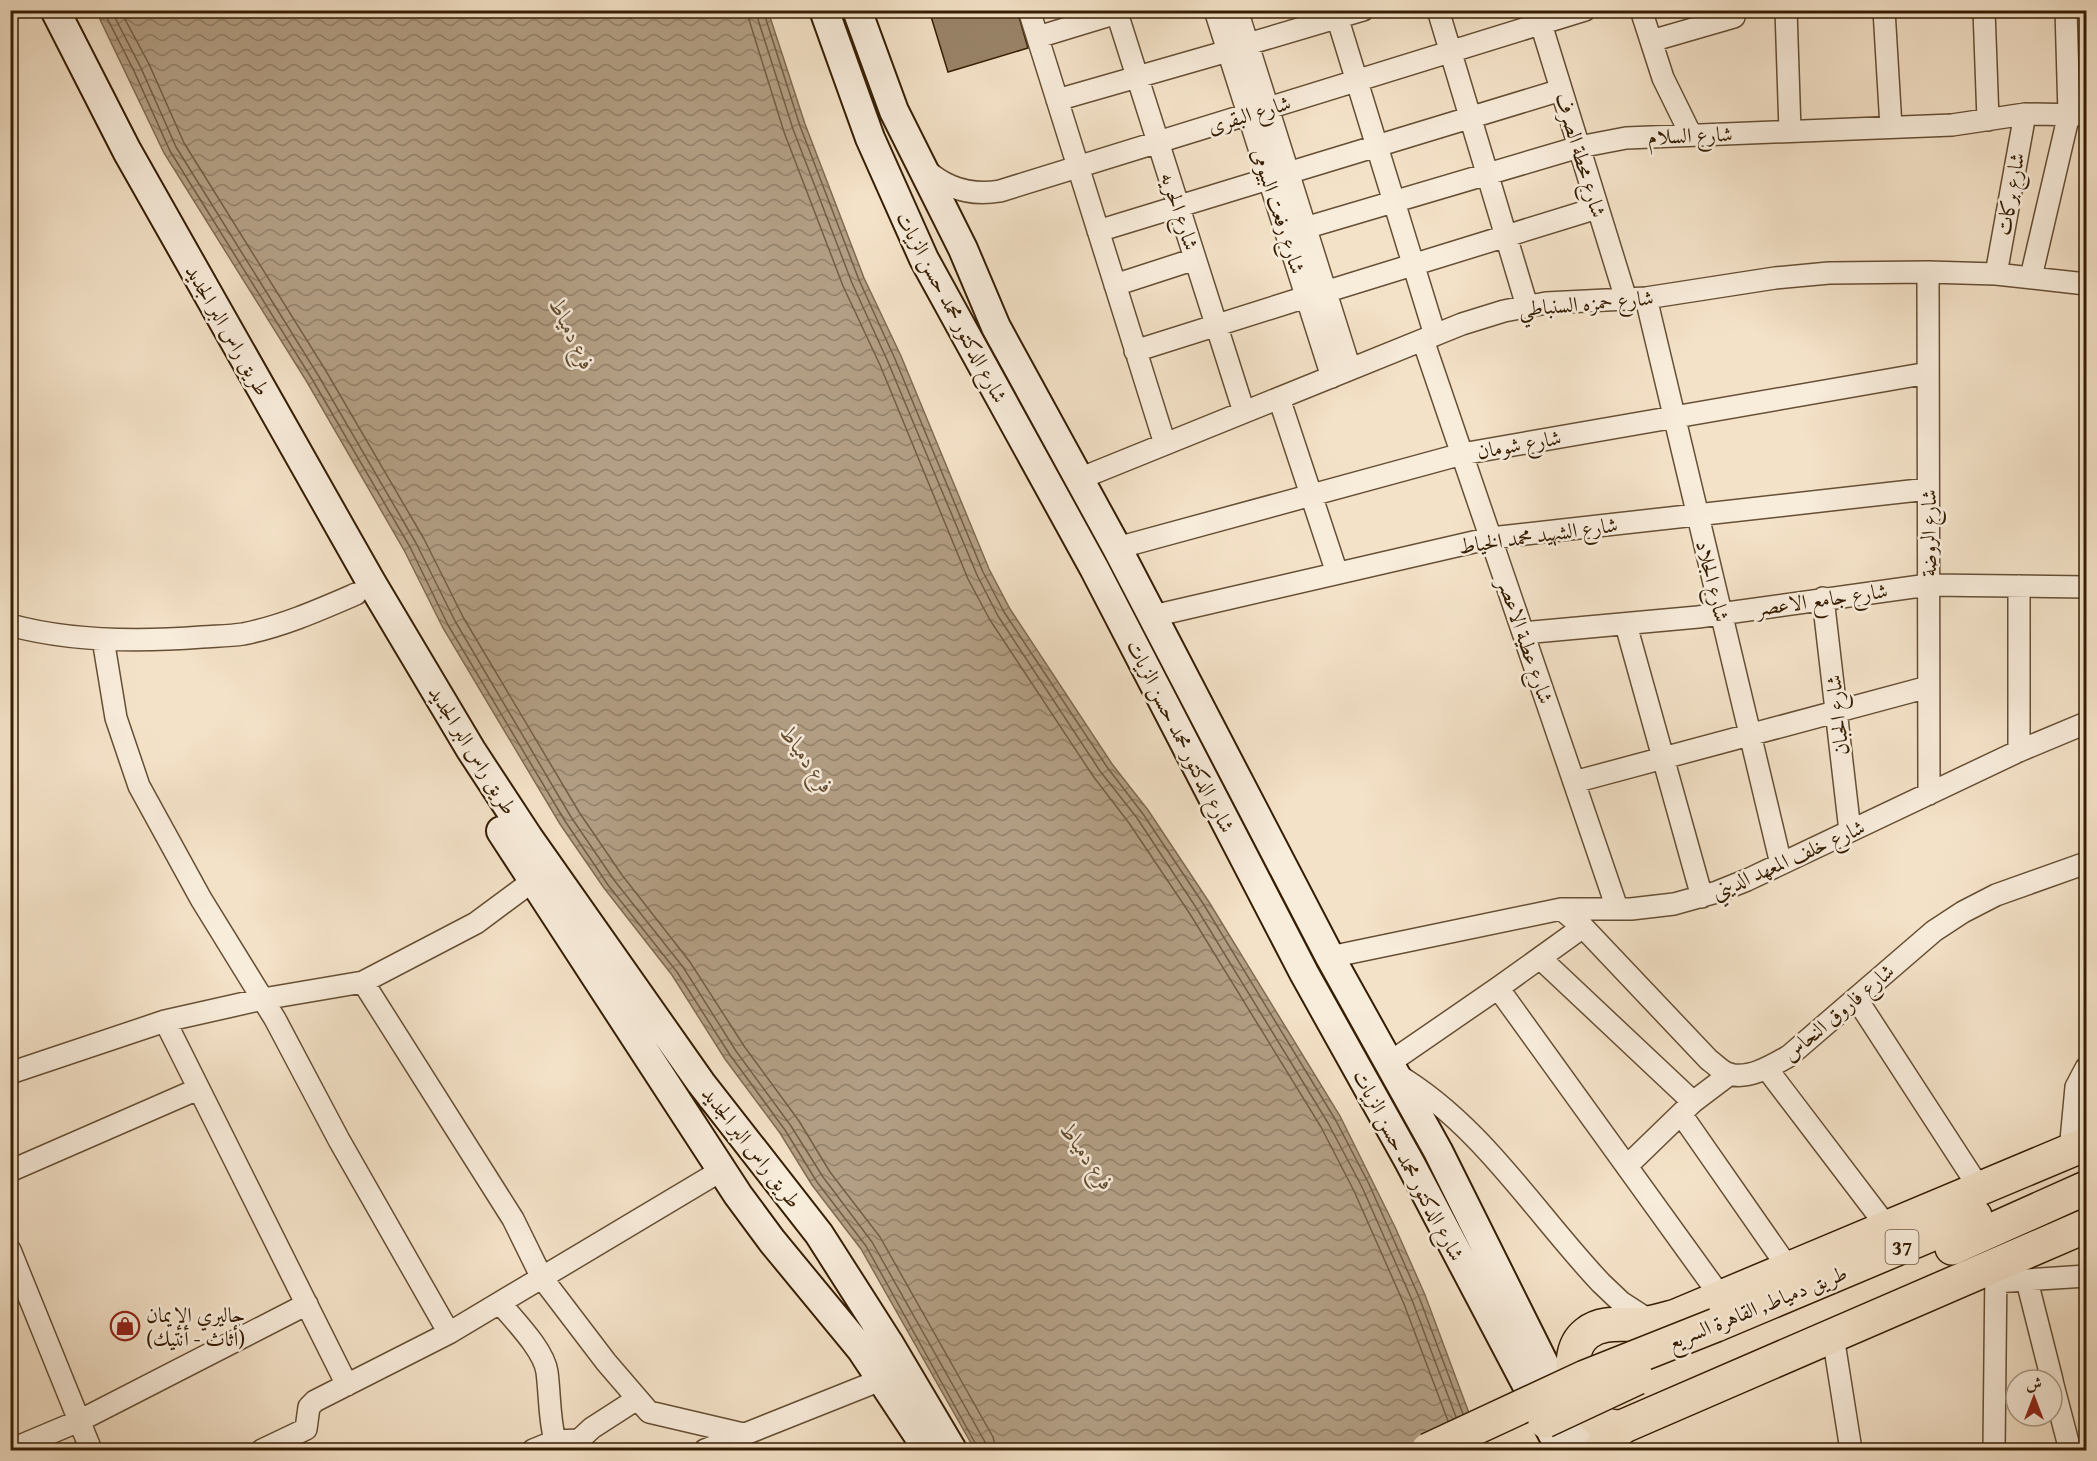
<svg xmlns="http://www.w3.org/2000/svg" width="2097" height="1461" font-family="'Gentium Book Plus',Amiri,serif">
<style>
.water{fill:url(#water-waves);stroke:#816b51;stroke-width:1.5}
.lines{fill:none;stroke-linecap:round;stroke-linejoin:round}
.shore{stroke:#745e44;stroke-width:1.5}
.building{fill:#998469;stroke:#361e03;stroke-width:1.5}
.street-casing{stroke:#664f34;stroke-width:24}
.secondary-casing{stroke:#361e03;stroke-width:32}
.highway-casing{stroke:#361e03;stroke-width:36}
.street{stroke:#f8ecdb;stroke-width:21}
.secondary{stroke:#f8ecdb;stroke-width:28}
.highway{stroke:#f4e2c8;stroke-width:33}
.highway-bridge-casing{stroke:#361e03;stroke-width:36;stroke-linecap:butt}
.highway-bridge{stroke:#f4e2c8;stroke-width:33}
.labels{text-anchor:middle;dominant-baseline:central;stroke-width:5;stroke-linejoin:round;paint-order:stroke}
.shield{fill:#f8ecdb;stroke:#705c44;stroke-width:1.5}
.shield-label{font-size:20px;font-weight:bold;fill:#361e03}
.street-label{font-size:21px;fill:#361e03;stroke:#f8ecdb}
.poi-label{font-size:21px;fill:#361e03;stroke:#f8ecdb;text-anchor:start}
.water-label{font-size:22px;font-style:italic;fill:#624b30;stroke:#f8ecdb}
</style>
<defs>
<pattern id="water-waves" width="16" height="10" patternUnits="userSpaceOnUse" patternTransform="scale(1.5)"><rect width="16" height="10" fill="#b39f85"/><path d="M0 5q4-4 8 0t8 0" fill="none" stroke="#92816b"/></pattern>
</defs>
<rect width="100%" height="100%" fill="#f4e2c8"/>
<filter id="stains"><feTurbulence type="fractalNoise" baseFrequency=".00333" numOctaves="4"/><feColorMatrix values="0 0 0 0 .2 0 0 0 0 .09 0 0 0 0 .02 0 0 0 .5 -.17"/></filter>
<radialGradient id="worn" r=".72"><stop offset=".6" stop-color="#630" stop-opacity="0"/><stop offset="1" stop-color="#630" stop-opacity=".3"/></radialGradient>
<path class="water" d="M96 11H768L805 124 864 278 901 356 989 569 1010 609 1112 764 1148 810 1209 902 1340 1116 1395 1227 1425 1295 1469 1413 1488 1450H975L861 1249 812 1185 780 1133 725 1059 672 975 604 888 560 824 443 628 404 550 307 382 164 153Z"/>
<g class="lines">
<path class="shore" d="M103 10 134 71 170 151 312 379 410 547 448 625 565 821 608 885 677 972 730 1055 785 1130 817 1182 866 1246 979 1450
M111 10 141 68 176 147 318 375 416 543 455 621 571 817 614 880 683 967 736 1051 791 1126 823 1177 872 1242 985 1442 987 1450
M120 10 149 64 184 143 326 371 424 539 463 617 579 812 622 875 690 962 744 1046 799 1121 830 1172 880 1237 993 1437 996 1450
M746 10 784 132 843 286 880 365 968 579 990 620 1093 776 1129 823 1190 914 1321 1127 1354 1191 1404 1304 1448 1421
M755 10 793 129 852 283 888 362 977 575 998 616 1100 771 1137 818 1197 909 1328 1123 1362 1187 1412 1300 1456 1417
M763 10 800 126 859 280 895 359 983 572 1004 612 1107 767 1143 814 1204 905 1335 1119 1369 1184 1419 1297 1463 1414"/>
</g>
<path class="building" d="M929 10H1017L1028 48 948 72Z"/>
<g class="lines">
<g class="street-casing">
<path id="street" d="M1029 10 1165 444
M1116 10 1244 412
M1215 10 1332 377
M1237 10 1350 369
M1335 10 1435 335
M1438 10 1527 306
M1641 10 1663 78 1691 135
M1786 10 1790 131
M1884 10 1891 127
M1984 10 1988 120
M1537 11 1626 299
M1038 37 1117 13
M1651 41 1734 17
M1248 44 1363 10
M1057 100 1228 51
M924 168C945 188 971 196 1000 191L1585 10
M1288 173 1561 90
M1305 228 1579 147 1626 138 1952 125 2025 114 2086 115
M1098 231 1268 179
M1928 272 1929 794
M1996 274 2025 114
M2031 277 2069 114 2066 10
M1115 285 1195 259
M1325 292 1597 208
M1646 298 1781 864
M1423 340 1617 908
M1135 351 1306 297
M1279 398 1337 573
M1079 479 1462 324 1504 311 1546 303 1646 298 1775 278 1829 273 1928 272 1996 274 2086 284
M1117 548 1462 454 1928 373
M1823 598 1850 831
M1153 616 1491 538 1928 489
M10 625C72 642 139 642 202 637 216 636 230 636 243 634 283 626 319 610 356 594
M1626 625 1702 897
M1523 633 1698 617 1928 585 2086 587
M103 639 116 718 139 786 201 899 275 1019 339 1140 449 1333
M2019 751V586
M1574 782 1928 687
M1561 909 1583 927 1709 1060C1715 1064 1722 1072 1729 1074 1749 1080 1773 1065 1789 1056L1934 931 1963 912 1996 895 2086 863
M1330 957 1561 909H1631L1674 904 1717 892 1747 880 2019 751 2086 723
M1540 958 1693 1102
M363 982 513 1219 542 1278 606 1362 649 1412 743 1434
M1498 988 1721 1297
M1856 998 1980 1189
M165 1021 347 1385
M1389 1063 1498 988 1583 927
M1767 1069 1888 1228
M10 1073 165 1021 263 999 363 982 476 923 534 880
M1396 1074C1482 1125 1534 1212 1601 1283L1621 1302 1652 1322
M1681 1114 1789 1269
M2070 1151 2076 1087 2086 1068
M1628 1165 1693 1102 1730 1074
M10 1171 198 1089
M10 1250 91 1450
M2027 1281 2052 1380
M1995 1282 2086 1276
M500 1303C514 1320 544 1350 547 1372 550 1395 549 1418 555 1441L579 1440 592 1428 637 1399
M1833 1336 1851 1450
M2052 1381 2070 1450
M10 1450 79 1421 307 1304
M262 1450 306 1429 309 1407 315 1401 449 1333 722 1170
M533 1450 555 1441
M705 1450 883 1379
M1994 1450 1996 1265"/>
</g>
<g class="secondary-casing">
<path id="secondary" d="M55 10 127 151 371 582 471 750 528 837 701 1083 819 1234 888 1342 952 1450
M824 10 870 138 924 259 1094 568 1304 973 1410 1163 1561 1450
M857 10 894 111 963 249 996 327 1117 548 1330 957 1438 1151 1587 1450
M501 831 738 1195 772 1241 861 1349 928 1450"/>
</g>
<g class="highway-casing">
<path id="highway" d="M1952 1248 2086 1188
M1716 1325 1975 1216
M1624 1426C1585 1436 1554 1358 1587 1333 1604 1320 1625 1326 1644 1324 1655 1322 1665 1319 1676 1316L2086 1144
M1600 1450 1608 1438 1624 1426 2086 1226"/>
</g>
<use href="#street" class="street"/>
<use href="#secondary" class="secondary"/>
<use href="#highway" class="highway"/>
<g class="highway-bridge-casing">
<path id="highway-bridge" d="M1545 1421 1637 1378
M1428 1450 1585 1377 1716 1325"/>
</g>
<use href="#highway-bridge" class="highway-bridge"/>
</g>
<defs>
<g id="shop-ring" transform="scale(1.5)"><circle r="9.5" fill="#f8ecdb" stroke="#8f2418" stroke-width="1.5"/><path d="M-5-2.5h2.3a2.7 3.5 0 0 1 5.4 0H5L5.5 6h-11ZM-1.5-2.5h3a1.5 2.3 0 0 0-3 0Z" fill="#8f2418"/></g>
</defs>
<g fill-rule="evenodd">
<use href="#shop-ring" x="125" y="1326"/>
</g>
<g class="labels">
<rect class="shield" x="1885.5" y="1230" width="33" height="34" rx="4.5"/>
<g class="shield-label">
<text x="1902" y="1247">37</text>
</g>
<g class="street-label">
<text transform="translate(1249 114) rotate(-17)">شارع البقرى</text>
<text transform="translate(1690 135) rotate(-2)">شارع السلام</text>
<text transform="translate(1581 155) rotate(73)">شارع محطة الصرف</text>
<text transform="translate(2010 194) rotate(-80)">شارع بركات</text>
<text transform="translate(1180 211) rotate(72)">شارع الحريه</text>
<text transform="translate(1279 211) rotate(72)">شارع رفعت البيومى</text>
<text transform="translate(1586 303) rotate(-5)">شارع حمزه السنباطي</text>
<text transform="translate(952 307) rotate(62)">شارع الدكتور محمد حسن الزيات</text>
<text transform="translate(228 330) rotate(60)">طريق راس البر الجديد</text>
<text transform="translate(1519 444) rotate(-10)">شارع شومان</text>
<text transform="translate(1928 533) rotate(-90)">شارع الروضة</text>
<text transform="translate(1538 535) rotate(-8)">شارع الشهيد محمد الخياط</text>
<text transform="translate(1713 581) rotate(76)">شارع الجلاد</text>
<text transform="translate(1822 599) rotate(-8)">شارع جامع الاعصر</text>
<text transform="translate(1526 641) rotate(71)">شارع عطية الاعصر</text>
<text transform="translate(1837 715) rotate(-96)">شارع الحبان</text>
<text transform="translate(1181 736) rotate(63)">شارع الدكتور محمد حسن الزيات</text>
<text transform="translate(473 750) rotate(58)">طريق راس البر الجديد</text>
<text transform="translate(1788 859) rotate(-24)">شارع خلف المعهد الديني</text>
<text transform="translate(1838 1012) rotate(-40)">شارع فاروق النحاس</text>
<text transform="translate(752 1147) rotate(52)">طريق راس البر الجديد</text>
<text transform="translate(1409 1165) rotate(62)">شارع الدكتور محمد حسن الزيات</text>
<text transform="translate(1757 1307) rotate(-22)">طريق دمياط, القاهرة السريع</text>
</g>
<g class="poi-label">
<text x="146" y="1314">جاليري الإيمان<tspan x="146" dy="24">(أثاث - أنتيك)</tspan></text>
</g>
<g class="water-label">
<text transform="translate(573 334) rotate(64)">فرع دمياط</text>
<text transform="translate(808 759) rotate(55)">فرع دمياط</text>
<text transform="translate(1088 1156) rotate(55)">فرع دمياط</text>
</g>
</g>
<rect width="2097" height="1461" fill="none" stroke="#f4e2c8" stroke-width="36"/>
<rect x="12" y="12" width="2073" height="1437" fill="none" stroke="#361e03" stroke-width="3"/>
<rect x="18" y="18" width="2061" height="1425" fill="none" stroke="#361e03" stroke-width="1.5"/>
<g transform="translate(2034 1398)"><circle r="28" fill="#f8ecdb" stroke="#aa9a85" stroke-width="1.5"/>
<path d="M0-4.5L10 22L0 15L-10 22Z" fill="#8f2418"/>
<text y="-9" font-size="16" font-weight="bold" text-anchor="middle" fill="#361e03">ش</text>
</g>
<rect width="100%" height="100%" filter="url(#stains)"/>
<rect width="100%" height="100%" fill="url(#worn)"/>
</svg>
